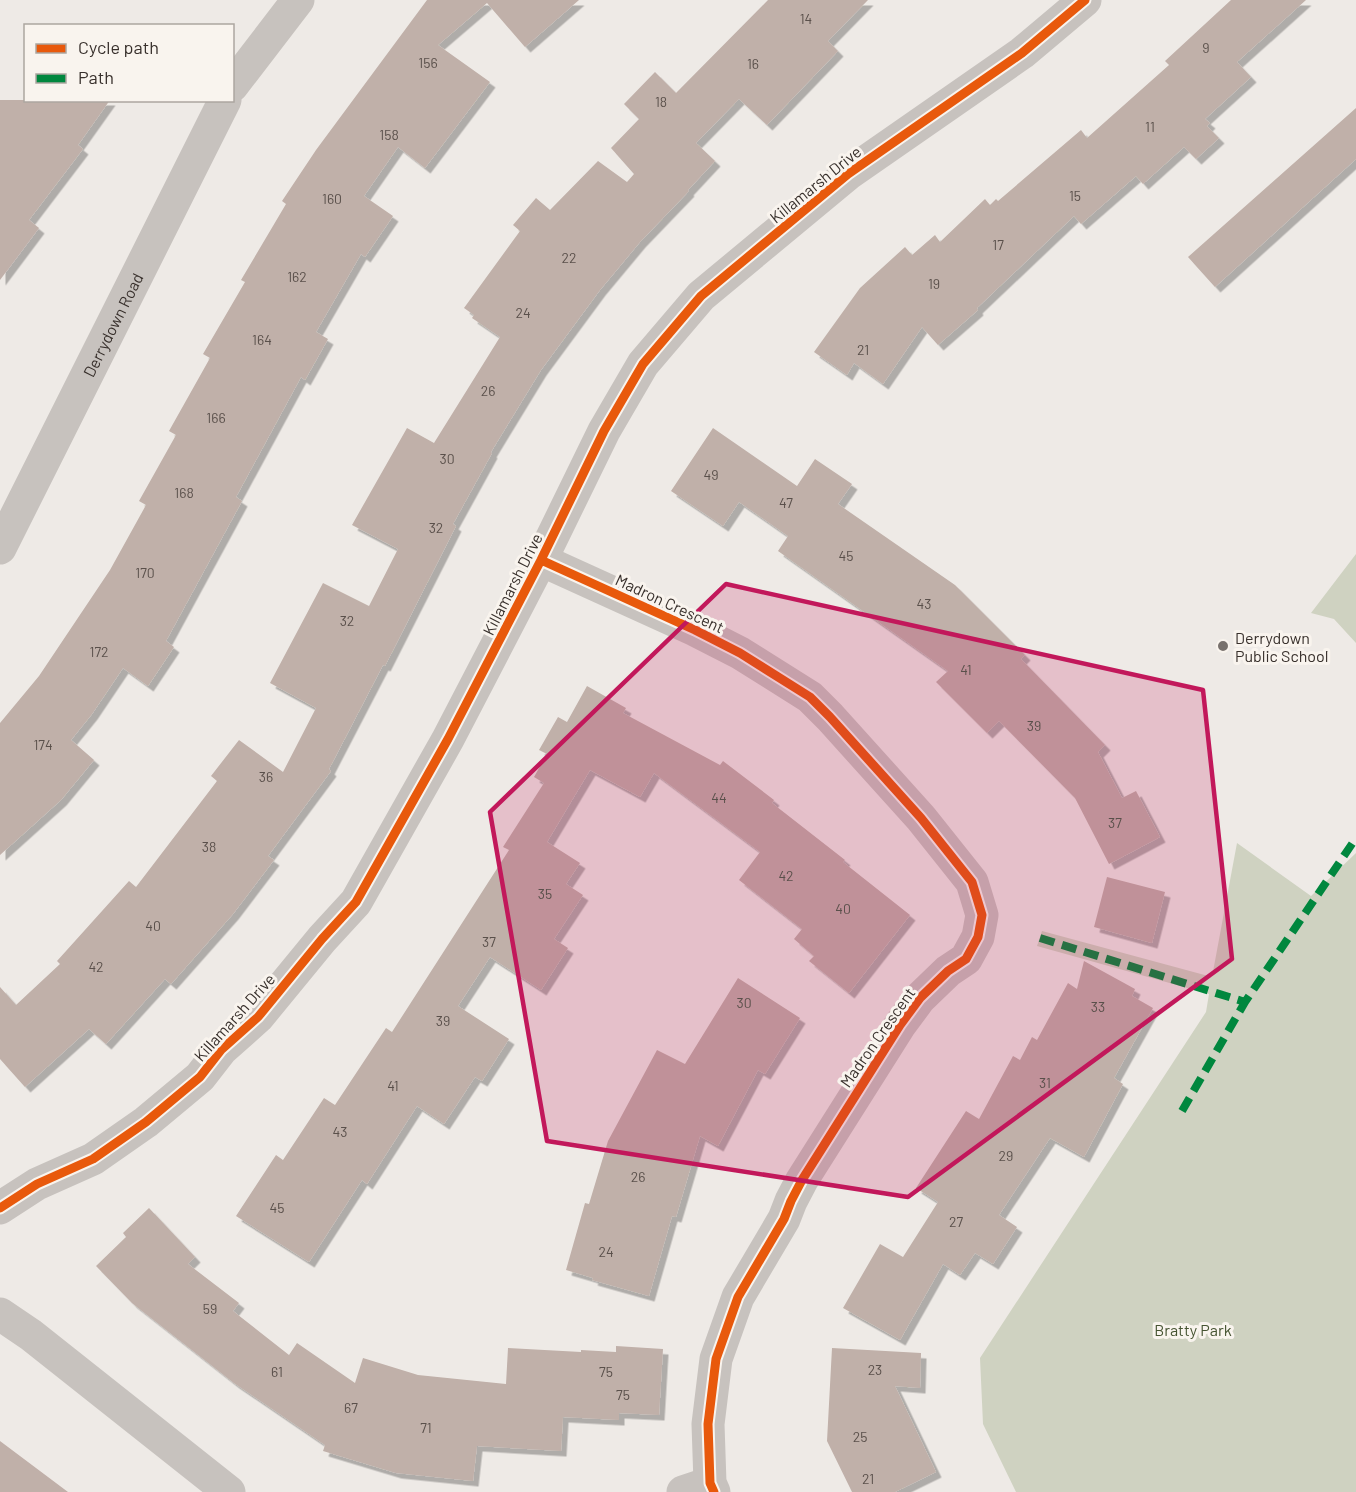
<svg xmlns="http://www.w3.org/2000/svg" width="1356" height="1492" font-family="Barlow,sans-serif">
<style>
.green{fill:#cfd2c1}
.building{fill:#c0b0a9;filter:url(#shadow)}
.lines{fill:none;stroke-linecap:round;stroke-linejoin:round}
.minor{stroke:#c7c2be;stroke-width:33}
.quiet{stroke:#00873e;stroke-width:8;stroke-dasharray:15 8;stroke-linecap:butt}
.cycleway-casing{stroke:#f9f4ee;stroke-width:13}
.cycleway{stroke:#e8590c;stroke-width:9}
.marked{fill:#c2185b;fill-opacity:0.2;stroke:#c2185b;stroke-width:4.5;stroke-linejoin:round}
.poi-dot{fill:#78716d;stroke:#f9f4ee;stroke-width:2}
.labels{text-anchor:middle;dominant-baseline:central;stroke-width:6;stroke-linejoin:round;paint-order:stroke}
.number-label{font-size:14px;fill:#5a504b}
.street-label{font-size:16px;fill:#38302c;stroke:#f9f4ee}
.poi-label{font-size:16px;fill:#38302c;stroke:#f9f4ee;text-anchor:start}
.park-label{font-size:16px;fill:#465432;stroke:#f9f4ee}
</style>
<defs>
<filter id="shadow"><feDropShadow dx="5.5" dy="5.5" stdDeviation="0" flood-color="#0004"/></filter>
</defs>
<rect width="100%" height="100%" fill="#eeeae6"/>
<path class="green" d="M1356 554V643L1334 619 1311 613Z
M1237 843 1311 896 1356 853V1492H1016L983 1424 980 1358 1206 1012 1209 994 1037 946 1042 931 1212 977Z"/>
<path class="building" d="M427 0H579L525 47 487 3 438 45 490 82 425 168 398 147 364 196 393 216 365 257 361 254 316 332 328 339 305 380 301 377 236 497 242 501 166 641 174 647 148 686 123 668 92 714 71 740 94 760 61 800 0 855V723L39 676 110 570 146 505 139 501 176 435 169 431 210 358 203 354 245 282 241 280 286 204 282 201 316 150Z
M768 0H868L828 41 838 51 767 125 739 99 696 143 715 161 688 190 689 191 640 242 600 290 541 370 491 452 492 453 453 524 456 526 385 666 383 665 329 769 331 771 268 856 274 860 233 914 171 984 165 979 106 1044 89 1029 25 1087 0 1059V987L16 1005 60 964 57 961 129 881 136 887 217 781 211 776 239 740 283 772 316 708 270 683 323 583 369 606 398 549 352 525 407 428 434 443 500 337 472 318 474 315 464 308 520 231 513 225 536 198 550 210 598 161 627 182 634 174 611 148 639 119 624 104 655 72 676 93Z
M1231 0H1306L1237 62 1251 77 1205 119 1210 123 1207 126 1219 138 1196 159 1184 147 1143 184 1136 176 1081 224 1074 216 977 308 978 310 938 345 922 327 883 384 854 363 847 375 814 352 860 288 905 247 912 255 935 235 940 242 985 199 990 205 996 199 998 201 1081 130 1087 138 1169 65 1165 61Z
M0 100H110L78 145 83 149 29 220 39 228 0 280Z
M1356 108V159L1215 287 1188 257Z
M713 428 797 486 815 459 852 484 838 504 955 585 1025 655 1021 659 1105 745 1098 752 1122 798 1136 791 1160 837 1109 864 1075 798 999 721 987 733 936 682 948 671 778 551 788 536 739 502 723 526 671 491Z
M587 686 626 708 623 713 720 765 723 761 774 800 772 803 845 860 843 862 910 915 849 993 809 961 814 956 794 939 802 929 739 880 760 852 654 773 640 797 590 770 547 842 580 863 566 884 583 895 554 939 568 948 541 990 490 957 458 1006 509 1039 482 1081 475 1077 444 1124 417 1106 367 1184 362 1180 309 1262 236 1216 276 1155 283 1160 324 1098 335 1105 386 1028 392 1032 509 850 503 847 544 783 534 777 547 754 539 750 558 717 567 722Z
M1107 877 1165 892 1152 943 1094 927Z
M1084 961 1135 989 1132 996 1153 1008 1114 1078 1123 1084 1084 1157 1050 1138 999 1215 1017 1227 993 1264 975 1253 960 1275 943 1264 900 1340 843 1308 880 1244 903 1257 938 1202 916 1188 966 1111 979 1119 1013 1056 1020 1060 1032 1037 1037 1040 1068 983 1077 989Z
M738 978 800 1018 765 1074 758 1070 718 1146 700 1136 676 1217 672 1216 649 1296 592 1280 593 1278 566 1270 585 1203 589 1204 608 1141 657 1050 685 1064Z
M149 1208 195 1257 188 1264 239 1303 233 1311 289 1355 297 1343 355 1383 363 1358 418 1375 506 1384 508 1348 581 1352V1350L616 1352V1346L663 1349 659 1415 619 1413V1420L563 1417 561 1451 477 1446 473 1481 396 1473 323 1451 325 1445 234 1383 132 1303 96 1266 126 1237 123 1233Z
M832 1348 921 1353 920 1388 895 1386 936 1472 895 1492H852L827 1441Z
M0 1441 68 1492H0Z"/>
<g class="lines">
<g class="minor">
<path d="M232 86 298 0"/>
<path id="s1" d="M0 548 225 100"/>
<path d="M541 560 695 630 740 653 810 697 830 717 921 818 972 882 982 915 978 937 966 959 948 971 920 998 900 1025 802 1180 791 1201 784 1219 738 1297 716 1359 708 1424 710 1483 714 1492"/>
<path d="M0 1208 37 1184 93 1159 146 1122 200 1077 221 1050 258 1017 322 939 356 902 448 739 541 560 604 431 643 364 701 296 848 174 1022 53 1085 0"/>
<path d="M0 1314 31 1335 229 1492"/>
<path d="M683 1492 710 1483"/>
</g>
<path class="quiet" d="M1040 938 1245 1002 1356 838
M1182 1111 1245 1002"/>
<g class="cycleway-casing">
<path id="cycleway" d="M541 560 695 630 740 653 810 697 830 717 921 818 972 882 982 915 978 937 966 959 948 971 920 998 900 1025 802 1180 791 1201 784 1219 738 1297 716 1359 708 1424 710 1483 714 1492
M0 1208 37 1184 93 1159 146 1122 200 1077 221 1050 258 1017 322 939 356 902 448 739 541 560 604 431 643 364 701 296 848 174 1022 53 1085 0"/>
</g>
<use href="#cycleway" class="cycleway"/>
</g>
<path class="marked" d="M726 584 1203 690 1232 959 908 1197 547 1141 490 812Z"/>
<circle class="poi-dot" cx="1223" cy="646" r="6"/>
<g class="labels">
<g class="number-label">
<text x="806" y="18">14</text>
<text x="1206" y="47">9</text>
<text x="428" y="62">156</text>
<text x="753" y="63">16</text>
<text x="661" y="101">18</text>
<text x="1150" y="126">11</text>
<text x="389" y="134">158</text>
<text x="1075" y="195">15</text>
<text x="332" y="198">160</text>
<text x="998" y="244">17</text>
<text x="569" y="257">22</text>
<text x="297" y="276">162</text>
<text x="934" y="283">19</text>
<text x="523" y="312">24</text>
<text x="262" y="339">164</text>
<text x="863" y="349">21</text>
<text x="488" y="390">26</text>
<text x="216" y="417">166</text>
<text x="447" y="458">30</text>
<text x="711" y="474">49</text>
<text x="184" y="492">168</text>
<text x="786" y="502">47</text>
<text x="436" y="527">32</text>
<text x="846" y="555">45</text>
<text x="145" y="572">170</text>
<text x="924" y="603">43</text>
<text x="347" y="620">32</text>
<text x="99" y="651">172</text>
<text x="966" y="669">41</text>
<text x="1034" y="725">39</text>
<text x="43" y="744">174</text>
<text x="266" y="776">36</text>
<text x="719" y="797">44</text>
<text x="1115" y="822">37</text>
<text x="209" y="846">38</text>
<text x="786" y="875">42</text>
<text x="545" y="893">35</text>
<text x="843" y="908">40</text>
<text x="153" y="925">40</text>
<text x="489" y="941">37</text>
<text x="96" y="966">42</text>
<text x="744" y="1002">30</text>
<text x="1098" y="1006">33</text>
<text x="443" y="1020">39</text>
<text x="1045" y="1082">31</text>
<text x="393" y="1085">41</text>
<text x="340" y="1131">43</text>
<text x="1006" y="1155">29</text>
<text x="638" y="1176">26</text>
<text x="277" y="1207">45</text>
<text x="956" y="1221">27</text>
<text x="606" y="1251">24</text>
<text x="210" y="1308">59</text>
<text x="875" y="1369">23</text>
<text x="277" y="1371">61</text>
<text x="606" y="1371">75</text>
<text x="623" y="1394">75</text>
<text x="351" y="1407">67</text>
<text x="426" y="1427">71</text>
<text x="860" y="1436">25</text>
<text x="868" y="1478">21</text>
</g>
<g class="street-label">
<text transform="translate(815 184) rotate(-39)">Killamarsh Drive</text>
<text stroke="none"><textPath href="#s1" startOffset="250">Derrydown Road</textPath></text>
<text transform="translate(512 584) rotate(-63)">Killamarsh Drive</text>
<text transform="translate(670 603) rotate(25)">Madron Crescent</text>
<text transform="translate(234 1017) rotate(-48)">Killamarsh Drive</text>
<text transform="translate(877 1037) rotate(-55)">Madron Crescent</text>
</g>
<g class="poi-label">
<text x="1235" y="637">Derrydown<tspan x="1235" dy="18">Public School</tspan></text>
</g>
<g class="park-label">
<text x="1193" y="1329">Bratty Park</text>
</g>
</g>
<rect x="24" y="24" width="210" height="78" fill="#f9f4ee" stroke="#aca6a0" stroke-width="1.5"/>
<rect x="36" y="44" width="30" height="9" fill="#e8590c" stroke="#aca6a0" stroke-width="1.5"/>
<text x="78" y="54" font-size="18" fill="#38302c">Cycle path</text>
<rect x="36" y="74" width="30" height="9" fill="#00873e" stroke="#aca6a0" stroke-width="1.5"/>
<text x="78" y="84" font-size="18" fill="#38302c">Path</text>
</svg>
